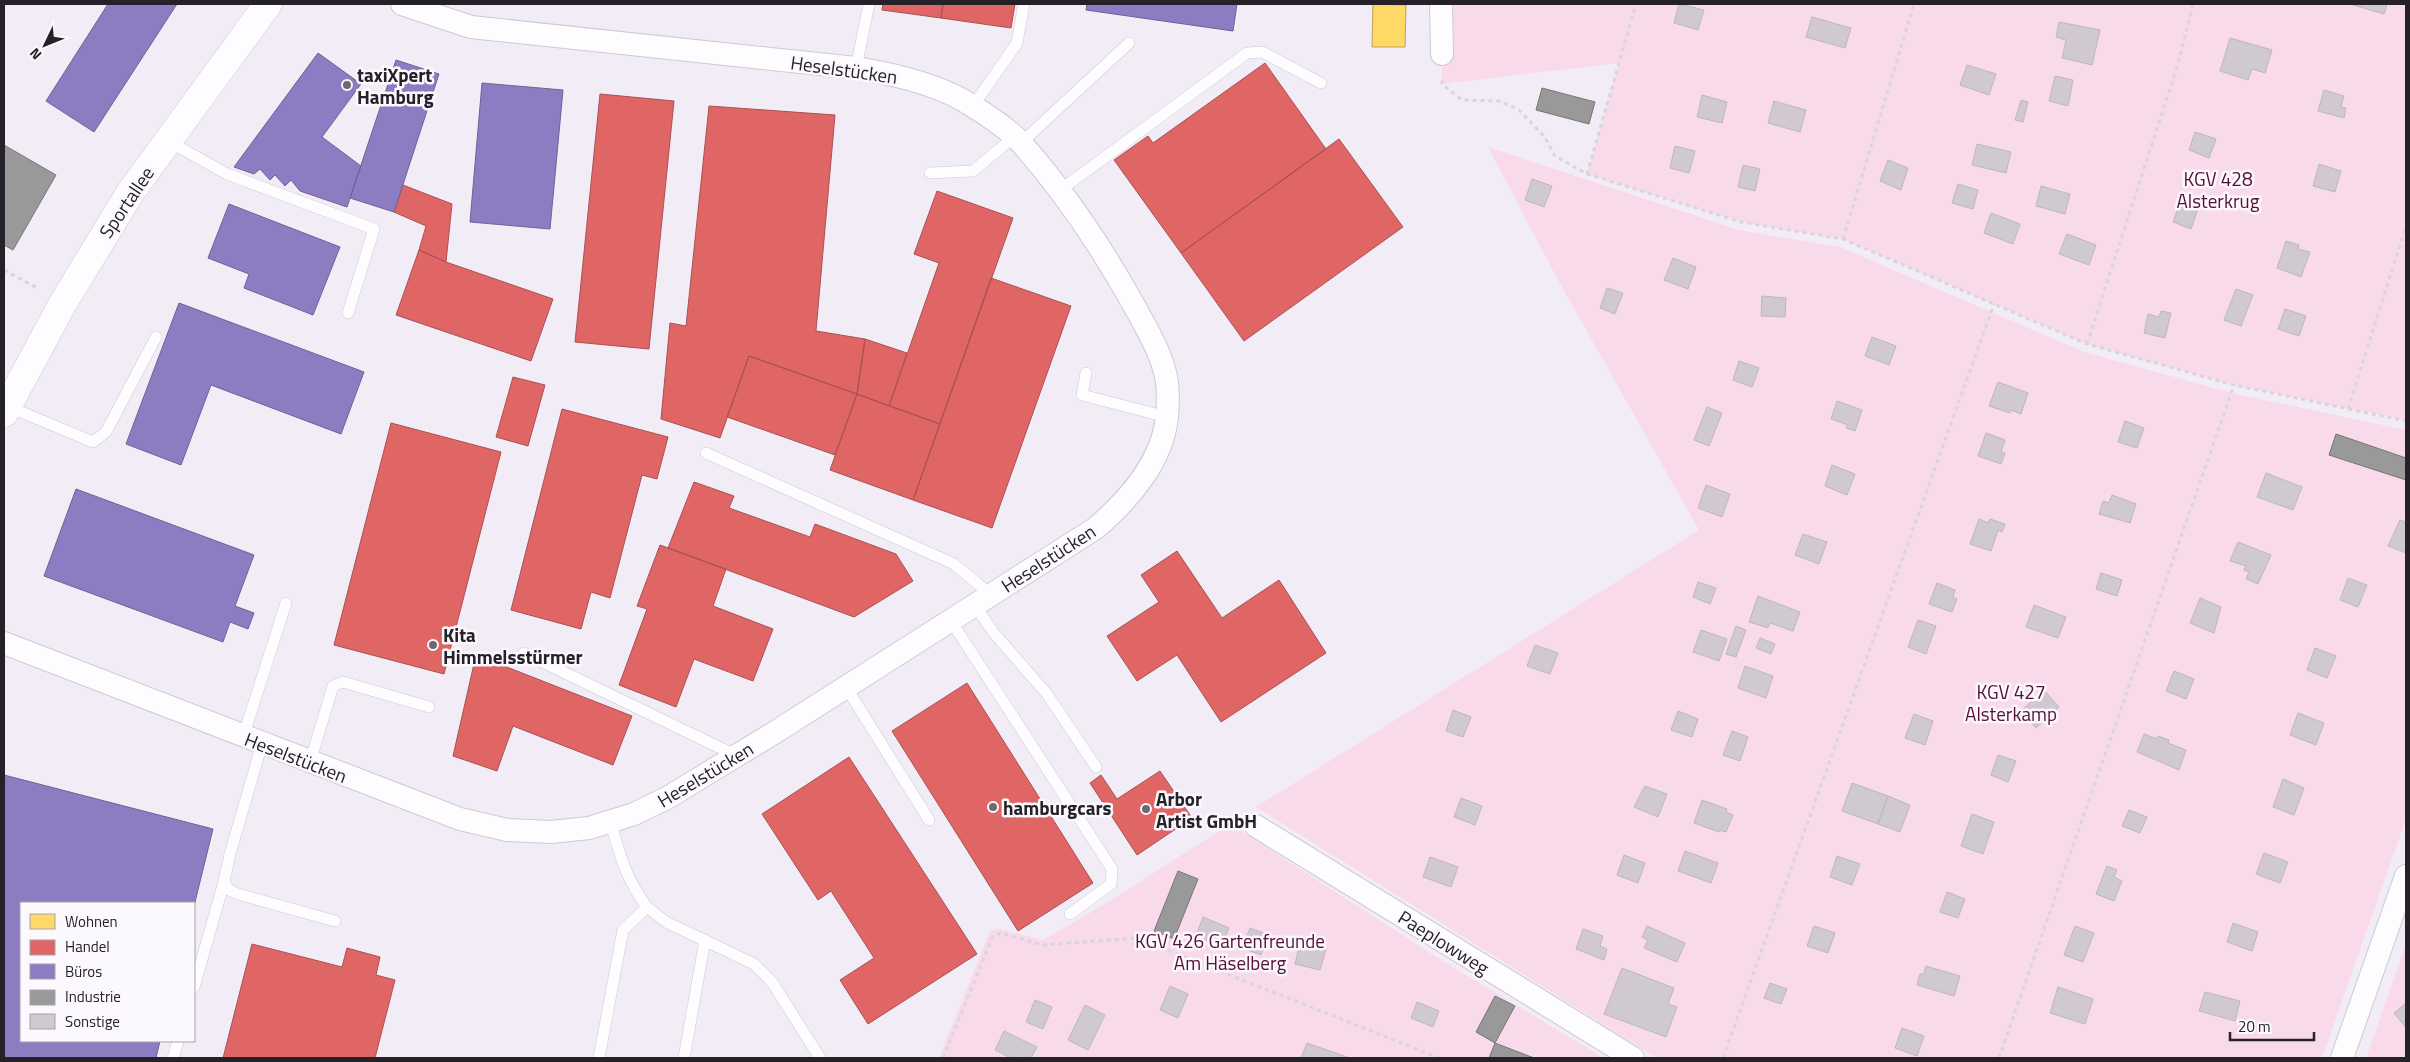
<svg xmlns="http://www.w3.org/2000/svg" width="2410" height="1062" font-family="'Titillium Web',sans-serif">
<style>
.green{fill:#f9daeb}
.homes{fill:#ffd966;stroke:#bea254}
.shops{fill:#e06666;stroke:#a85154}
.offices{fill:#8e7cc3;stroke:#6f6195}
.industry{fill:#999;stroke:#767577}
.building{fill:#d0c9d2;stroke:#bdb7bf}
.lines{fill:none;stroke-linecap:round;stroke-linejoin:round}
.lane-casing{stroke:#cec9d2;stroke-width:12}
.street-casing{stroke:#cec9d2;stroke-width:24}
.secondary-casing{stroke:#cec9d2;stroke-width:29}
.path{stroke:#d8d6d9;stroke-width:3;stroke-dasharray:4 4;stroke-linecap:butt}
.lane{stroke:#fdfcfe;stroke-width:11}
.street{stroke:#fdfcfe;stroke-width:22}
.secondary{stroke:#fdfcfe;stroke-width:28}
.poi-dot{fill:#6d6871;stroke:#fbf9fd;stroke-width:2}
.labels{text-anchor:middle;dominant-baseline:central;stroke-width:5;stroke-linejoin:round;paint-order:stroke}
.street-label{font-size:19px;fill:#262129;stroke:#fbf9fd}
.poi-label{font-size:19px;font-weight:bold;fill:#262129;stroke:#fbf9fd;text-anchor:start}
.park-label{font-size:19px;fill:#570e38;stroke:#fbf9fd}
</style>
<rect width="100%" height="100%" fill="#f2ecf7"/>
<path class="green" d="M1441 4H2406V420L2234 385 2087 344 1843 239 1741 222 1587 174 1619 63 1442 84Z
M1488 147 1739 230 1840 247 2084 352 2232 393 2406 430V819L2322 1058H1657L1256 807 1699 530 1558 280Z
M1230 824 1441 960 1604 1058H939L990 931 1000 929 1043 940 1110 901Z
M2406 944V1058H2366Z"/>
<path class="homes" d="M1373 4 1406 5 1405 47H1372Z"/>
<path class="shops" d="M883 4H943L941 18 882 10Z
M943 4H1015L1011 28 941 18Z
M1265 63 1326 149 1181 253 1114 160 1148 136 1153 143Z
M600 94 674 101 649 349 575 342Z
M709 106 835 115 816 331 865 339 857 394 749 356 720 438 661 419 670 323 686 326Z
M1339 139 1403 227 1244 341 1181 253Z
M403 185 452 204 446 262 419 250 426 226 394 212Z
M937 191 1013 218 940 424 889 406 939 263 914 254Z
M419 250 446 262 553 299 531 361 396 315Z
M991 278 1071 306 992 528 913 500Z
M865 339 907 353 889 406 857 394Z
M749 356 857 394 835 455 727 417Z
M513 377 545 385 528 446 496 437Z
M857 394 940 424 913 500 830 470Z
M562 409 668 437 657 479 642 475 610 598 591 592 581 629 511 610Z
M391 423 501 452 444 674 334 645Z
M694 482 734 496 729 508 810 537 815 524 896 554 913 581 854 617 668 548Z
M660 545 726 569 713 606 773 629 753 681 694 659 676 707 619 685 647 609 637 606Z
M1177 551 1222 618 1279 580 1326 653 1221 722 1177 655 1137 681 1107 636 1159 602 1141 575Z
M476 655 632 716 613 765 513 726 497 771 453 756Z
M967 683 1093 883 1018 931 892 731Z
M849 757 977 954 868 1024 840 980 874 958 831 891 818 900 762 814Z
M1160 771 1192 818 1137 855 1090 783 1101 775 1117 799Z
M252 944 342 967 347 948 380 957 376 975 395 980 375 1058H223Z"/>
<path class="offices" d="M108 4H177L94 132 46 101Z
M1087 4H1237L1233 31 1086 10Z
M318 53 361 84 322 137 361 166 347 207 300 191 291 180 285 186 275 175 270 180 260 169 254 174 234 167Z
M396 60 439 74 394 212 350 198Z
M482 83 563 90 550 229 470 222Z
M229 204 340 247 313 315 244 288 249 274 208 258Z
M179 303 364 372 341 434 211 385 181 465 126 444Z
M76 489 254 555 235 606 254 613 248 629 230 622 223 642 44 576Z
M4 775 213 829 194 906V903H21V1041H160L156 1058H4Z"/>
<path class="industry" d="M1542 88 1595 102 1589 124 1536 110Z
M4 145 56 175 13 250 4 245Z
M2336 434 2406 458V480L2329 455Z
M1178 871 1198 879 1174 939 1154 931Z
M1495 996 1515 1006 1495 1043 1476 1032Z
M1495 1043 1534 1058H1489Z"/>
<path class="building" d="M1679 4 1704 10 1698 30 1674 23Z
M2350 4H2387L2384 14Z
M1812 17 1851 28 1845 48 1806 37Z
M2059 22 2100 30 2092 65 2062 58 2066 40 2056 37Z
M2230 38 2272 50 2265 73 2252 69 2248 80 2220 71Z
M1967 65 1996 74 1989 95 1960 85Z
M2055 76 2073 80 2068 106 2049 101Z
M2324 90 2344 96 2341 107 2346 108 2344 118 2318 111Z
M1702 95 1727 102 1722 123 1697 117Z
M2021 100 2028 102 2023 122 2015 120Z
M1774 101 1806 110 1800 132 1768 123Z
M2195 132 2216 139 2209 158 2189 150Z
M1977 144 2011 152 2006 173 1972 165Z
M1675 146 1695 151 1689 173 1670 168Z
M1888 160 1908 168 1901 190 1880 181Z
M2319 164 2341 171 2335 192 2313 186Z
M1743 165 1760 169 1755 191 1738 187Z
M1532 179 1552 186 1544 207 1525 200Z
M1958 184 1978 190 1973 209 1952 203Z
M2041 186 2070 194 2065 214 2036 206Z
M2180 203 2198 209 2191 229 2173 222Z
M1991 213 2020 224 2013 244 1984 233Z
M2067 234 2096 245 2089 265 2059 254Z
M2286 241 2299 245 2298 249 2310 252 2301 277 2277 268Z
M1673 258 1696 267 1688 289 1664 280Z
M1607 288 1623 293 1615 314 1600 308Z
M2236 289 2253 295 2241 326 2224 320Z
M1762 296 1786 298 1785 317 1761 316Z
M2285 309 2306 316 2299 336 2278 329Z
M2161 311 2171 313 2165 338 2144 333 2148 314 2159 317Z
M1872 337 1896 346 1889 365 1865 356Z
M1739 361 1759 368 1752 387 1733 380Z
M1998 382 2028 393 2021 414 2011 410 2010 413 1989 406Z
M1837 401 1862 410 1855 431 1846 428 1848 425 1831 419Z
M1707 407 1722 413 1709 446 1694 440Z
M2125 421 2144 428 2137 448 2118 442Z
M1986 433 2005 440 2001 452 2005 453 2001 464 1978 456Z
M1832 465 1855 474 1847 495 1825 486Z
M2266 473 2302 487 2293 510 2257 497Z
M1706 485 1730 494 1722 517 1698 508Z
M2112 495 2136 504 2130 523 2099 514 2103 501 2109 503Z
M1979 519 1988 523 1990 519 2005 524 2002 532 1998 530 1991 551 1970 544Z
M2400 520 2406 522V553L2388 546Z
M1803 534 1827 542 1819 564 1795 555Z
M2238 542 2271 555 2258 584 2246 579 2249 572 2244 570 2246 566 2230 561Z
M2101 573 2122 580 2117 596 2096 589Z
M2348 578 2367 585 2358 607 2340 600Z
M1698 582 1716 588 1710 604 1693 597Z
M1937 583 1955 590 1953 597 1957 599 1952 612 1929 604Z
M1758 596 1800 612 1793 631 1770 623 1768 628 1749 622Z
M2200 598 2221 607 2214 633 2190 623Z
M2034 605 2066 617 2058 638 2026 627Z
M1918 620 1936 626 1926 654 1908 647Z
M1736 626 1746 630 1736 657 1726 654Z
M1701 630 1727 639 1719 661 1693 652Z
M1760 638 1775 644 1771 654 1756 648Z
M1535 645 1558 653 1550 674 1527 666Z
M2315 648 2336 656 2327 678 2307 670Z
M1745 666 1773 676 1766 698 1738 688Z
M2174 671 2194 679 2186 699 2166 691Z
M2044 690 2059 707 2036 728 2021 711Z
M1453 710 1471 717 1463 737 1446 731Z
M1678 711 1698 719 1692 737 1671 730Z
M2298 713 2324 723 2316 745 2290 735Z
M1914 714 1933 721 1925 745 1905 738Z
M1732 731 1748 737 1740 761 1723 755Z
M2144 734 2157 739 2158 736 2169 740 2168 743 2186 750 2179 770 2137 752Z
M1998 755 2016 761 2008 782 1991 775Z
M2283 779 2304 788 2294 815 2273 807Z
M1852 783 1888 796 1878 824 1842 811Z
M1645 786 1667 794 1658 817 1634 807Z
M1888 796 1910 805 1900 832 1878 824Z
M1461 798 1482 806 1475 825 1454 817Z
M1702 800 1727 809 1726 812 1733 815 1726 832 1719 830V832L1694 823Z
M2129 810 2147 817 2140 833 2122 826Z
M1972 814 1994 822 1983 854 1961 846Z
M1685 851 1718 863 1711 883 1678 871Z
M2264 853 2288 862 2280 883 2256 874Z
M1624 855 1645 863 1638 883 1617 875Z
M1837 856 1860 864 1852 885 1830 877Z
M1430 857 1458 867 1451 887 1423 877Z
M2107 866 2117 870 2114 877 2122 881 2114 901 2096 894Z
M1947 892 1965 899 1958 918 1940 912Z
M1203 917 1229 928 1221 947 1196 936Z
M2233 923 2258 932 2252 951 2227 942Z
M1647 926 1685 943 1677 962 1644 948 1648 940 1642 937Z
M1814 926 1835 933 1828 953 1807 946Z
M2075 926 2094 933 2083 962 2064 955Z
M1250 928 1269 935 1261 955 1242 948Z
M1583 929 1603 936 1600 946 1607 949 1604 960 1576 949Z
M1301 939 1319 944V947L1326 949 1320 970 1295 964Z
M1926 966 1960 976 1954 996 1917 985 1920 974H1924Z
M1622 968 1674 988 1668 1004 1677 1007 1666 1037 1604 1014Z
M1770 983 1787 989 1781 1004 1764 998Z
M1170 986 1188 994 1178 1018 1160 1010Z
M2058 987 2093 999 2085 1024 2050 1013Z
M2205 992 2240 1001 2235 1021 2199 1011Z
M1035 1000 1052 1007 1043 1029 1026 1022Z
M1417 1002 1439 1011 1433 1027 1411 1018Z
M2406 1003V1028L2394 1013Z
M1085 1005 1105 1015 1088 1050 1068 1040Z
M1902 1028 1924 1036 1917 1056 1895 1048Z
M1004 1031 1037 1047 1031 1058H1011L995 1050Z
M1307 1043 1350 1058H1301Z"/>
<g class="lines">
<g class="lane-casing">
<path id="lane" d="M856 68 869 4
M973 106 1017 43 1024 4
M168 141 227 174 374 229 348 313
M1021 143 1129 43
M930 173 973 171 1014 137
M1059 191 1247 53 1262 52 1321 83
M1086 373 1082 395 1167 417
M7 406 93 442 106 432 156 337
M706 453 954 564 991 595
M975 605 993 632 1047 694 1096 767
M951 621 1112 869 1111 884 1070 914
M524 653 737 756
M846 687 929 820
M243 737 286 603
M262 744 230 854 224 882 229 890 238 894 335 921
M310 762 333 686 343 682 429 707
M647 907 666 922 754 964 772 982 820 1058
M194 987 224 882
M173 1058 178 1041
M599 1058 623 930 647 907C626 879 620 856 611 823
M684 1058 705 940"/>
</g>
<g class="street-casing">
<path id="street" d="M1441 4 1442 54
M4 643 460 819 507 830 551 832 589 828 634 814 667 798 777 731 1096 528C1128 500 1163 462 1167 416 1168 406 1168 392 1167 382 1163 356 1148 331 1136 309 1104 251 1066 194 1022 144 1010 130 990 117 974 107 942 85 894 74 856 68L471 27 402 4
M1256 826 1633 1058
M2342 1058 2406 876"/>
</g>
<g class="secondary-casing">
<path id="secondary" d="M4 413 63 303 130 193 268 4"/>
</g>
<path class="path" d="M1442 80V84L1462 100 1499 101 1518 109 1544 136 1555 156 1587 174 1741 222 1843 239 2087 344 2234 385 2406 421
M1587 174 1636 4
M1843 239 1914 4
M4 270 39 289
M2087 344 2178 64 2193 4
M2348 409 2406 226
M943 1058 993 936 1001 933 1042 945 1137 938 1439 1058
M1723 1058 1994 304
M1999 1058 2234 385"/>
<use href="#lane" class="lane"/>
<use href="#street" class="street"/>
<use href="#secondary" class="secondary"/>
</g>
<g class="poi-dot">
<circle cx="347" cy="85" r="5"/>
<circle cx="433" cy="645" r="5"/>
<circle cx="993" cy="807" r="5"/>
<circle cx="1146" cy="809" r="5"/>
</g>
<g class="labels">
<g class="street-label">
<text transform="translate(844 69) rotate(8)">Heselstücken</text>
<text transform="translate(126 202) rotate(-56)">Sportallee</text>
<text transform="translate(1048 558) rotate(-33)">Heselstücken</text>
<text transform="translate(296 757) rotate(21)">Heselstücken</text>
<text transform="translate(705 774) rotate(-31)">Heselstücken</text>
<text transform="translate(1444 942) rotate(32)">Paeplowweg</text>
</g>
<g class="poi-label">
<text x="357" y="74">taxiXpert<tspan x="357" dy="22">Hamburg</tspan></text>
<text x="443" y="634">Kita<tspan x="443" dy="22">Himmelsstürmer</tspan></text>
<text x="1156" y="798">Arbor<tspan x="1156" dy="22">Artist GmbH</tspan></text>
<text x="1003" y="807">hamburgcars</text>
</g>
<g class="park-label">
<text x="2218" y="178">KGV 428<tspan x="2218" dy="22">Alsterkrug</tspan></text>
<text x="2011" y="691">KGV 427<tspan x="2011" dy="22">Alsterkamp</tspan></text>
<text x="1230" y="940">KGV 426 Gartenfreunde<tspan x="1230" dy="22">Am Häselberg</tspan></text>
</g>
</g>
<rect width="2410" height="1062" fill="none" stroke="#262129" stroke-width="10"/>
<rect x="20" y="902" width="175" height="140" fill="#fbf9fd" stroke="#a6a3a8"/>
<rect x="30" y="914" width="25" height="15" fill="#ffd966" stroke="#a6a3a8"/>
<text x="65" y="927" font-size="15" fill="#262129">Wohnen</text>
<rect x="30" y="940" width="25" height="15" fill="#e06666" stroke="#a6a3a8"/>
<text x="65" y="952" font-size="15" fill="#262129">Handel</text>
<rect x="30" y="964" width="25" height="15" fill="#8e7cc3" stroke="#a6a3a8"/>
<text x="65" y="977" font-size="15" fill="#262129">Büros</text>
<rect x="30" y="990" width="25" height="15" fill="#999999" stroke="#a6a3a8"/>
<text x="65" y="1002" font-size="15" fill="#262129">Industrie</text>
<rect x="30" y="1014" width="25" height="15" fill="#d0c9d2" stroke="#a6a3a8"/>
<text x="65" y="1027" font-size="15" fill="#262129">Sonstige</text>
<g transform="translate(45 45) rotate(227)" stroke="#fbf9fd" stroke-width="4" paint-order="stroke">
<path d="M0-4L9 19L0 12L-9 19Z" fill="#262129"/>
<text y="-8" font-size="14" font-weight="bold" text-anchor="middle" fill="#262129">N</text>
</g>
<path d="M2230 1032v8h84v-8" fill="none" stroke="#262129" stroke-width="2.5"/>
<text x="2238" y="1032" font-size="15" fill="#262129" stroke="#fbf9fd" stroke-width="4" paint-order="stroke">20 m</text>
</svg>
